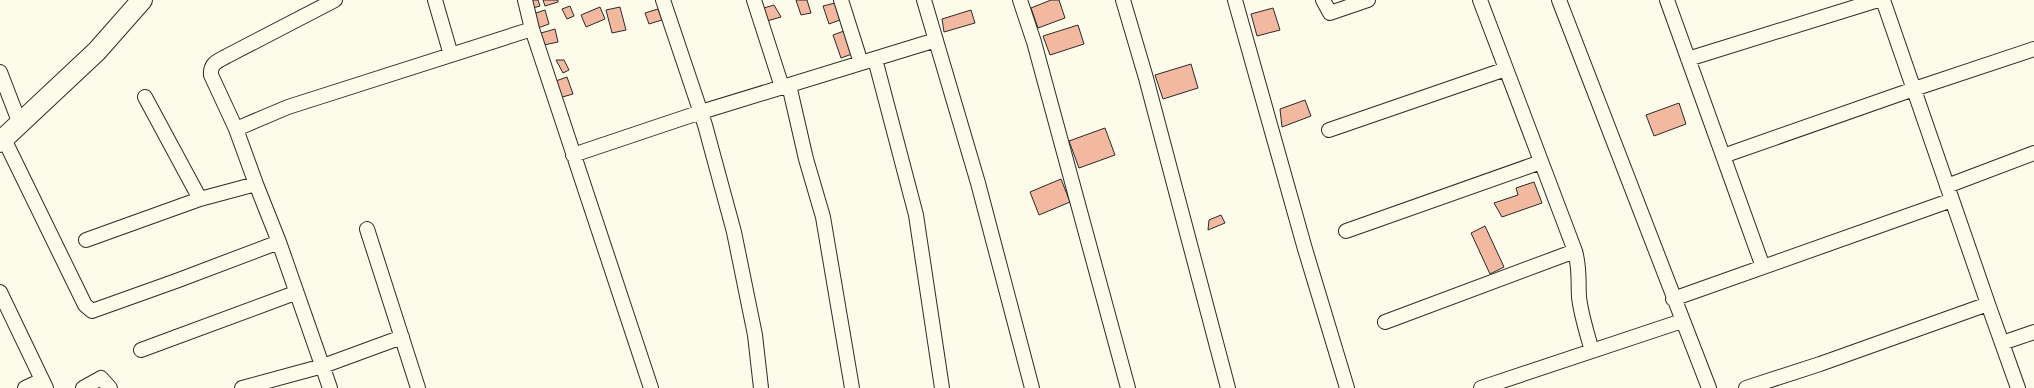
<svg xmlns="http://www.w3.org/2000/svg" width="2034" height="388" font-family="'Sofia Sans Condensed',sans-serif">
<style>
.building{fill:#f2b8a0;stroke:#2b2b2b}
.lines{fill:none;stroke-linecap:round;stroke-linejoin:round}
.street-casing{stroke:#2b2b2b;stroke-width:16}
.secondary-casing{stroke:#2b2b2b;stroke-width:22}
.street{stroke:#fdfbea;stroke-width:14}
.secondary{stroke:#fdfbea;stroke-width:20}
</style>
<rect width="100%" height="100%" fill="#fdfbea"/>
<path class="building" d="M530 0H538L540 6 533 8Z
M543 0H558V2L545 6Z
M796 0H807L811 13 801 15Z
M1051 0H1059L1065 18 1038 28 1031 8Z
M835 3 840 20 829 24 823 6Z
M774 5 781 17 767 21 764 8Z
M570 6 574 16 567 19 562 9Z
M600 7 605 19 586 27 581 15Z
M620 7 626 30 612 33 606 10Z
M1273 8 1280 30 1257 36 1251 14Z
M658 9 662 20 649 24 645 13Z
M545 10 549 24 538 28 533 14Z
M971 10 975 23 944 32 942 19Z
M1078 25 1084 44 1050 55 1043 36Z
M555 29 558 42 544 45 541 33Z
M844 31 852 54 841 58 833 35Z
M556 60H564L569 70 563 73Z
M1191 64 1198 88 1163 99 1155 75Z
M567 77 573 94 559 98 553 82Z
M1305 100 1311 116 1282 127 1280 109Z
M1679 103 1686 124 1654 136 1646 115Z
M1105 128 1115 155 1079 168 1069 141Z
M1061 179 1070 202 1039 215 1030 192Z
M1534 182 1542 203 1502 217 1494 203 1518 195 1516 188Z
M1221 215 1225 223 1208 230 1209 220Z
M1485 226 1504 267 1490 274 1471 233Z"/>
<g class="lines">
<g class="street-casing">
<path id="street" d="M435 0 451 55
M525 0 532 29 651 388
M663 0 705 125 734 232 755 335 761 388
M754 0 782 87
M841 0 861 63
M924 0 978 183 1032 388
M1020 0 1034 42 1128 388
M1123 0 1146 78 1228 388
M1235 0 1305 249 1347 388
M1323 0 1330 13 1368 0
M1480 0 1575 251C1580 269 1578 279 1579 297 1581 315 1587 333 1592 351
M1559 0 1709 388
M1667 0 1763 267
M1883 0 1988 304 2018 388
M875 59 916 215 942 388
M1688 59 1878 0
M0 72 20 124
M789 85 806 159 823 217 852 388
M145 97 200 199
M236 129 288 107 532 29
M1329 130 1506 69
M4 139 85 305 92 311 176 281 279 242
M573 155 701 112 936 40
M1723 156 1914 89 2034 49
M256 184 236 129 211 75C210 63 218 61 227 56L335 0
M1947 186 2034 153
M367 229 418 388
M1346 231 1541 162
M86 240 200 199 256 184 279 242 330 388
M0 292 46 388
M1673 299 1952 200
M1385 322 1575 251
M2002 343 2034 332
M141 350 295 293
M25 388 42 380
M83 388 101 378 110 388
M242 388 323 366 402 337
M1481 388 1682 321
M1746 388 1820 364 1988 304"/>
</g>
<g class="secondary-casing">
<path id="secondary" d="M0 142 97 51 142 0"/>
</g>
<use href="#street" class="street"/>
<use href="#secondary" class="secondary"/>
</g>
</svg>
